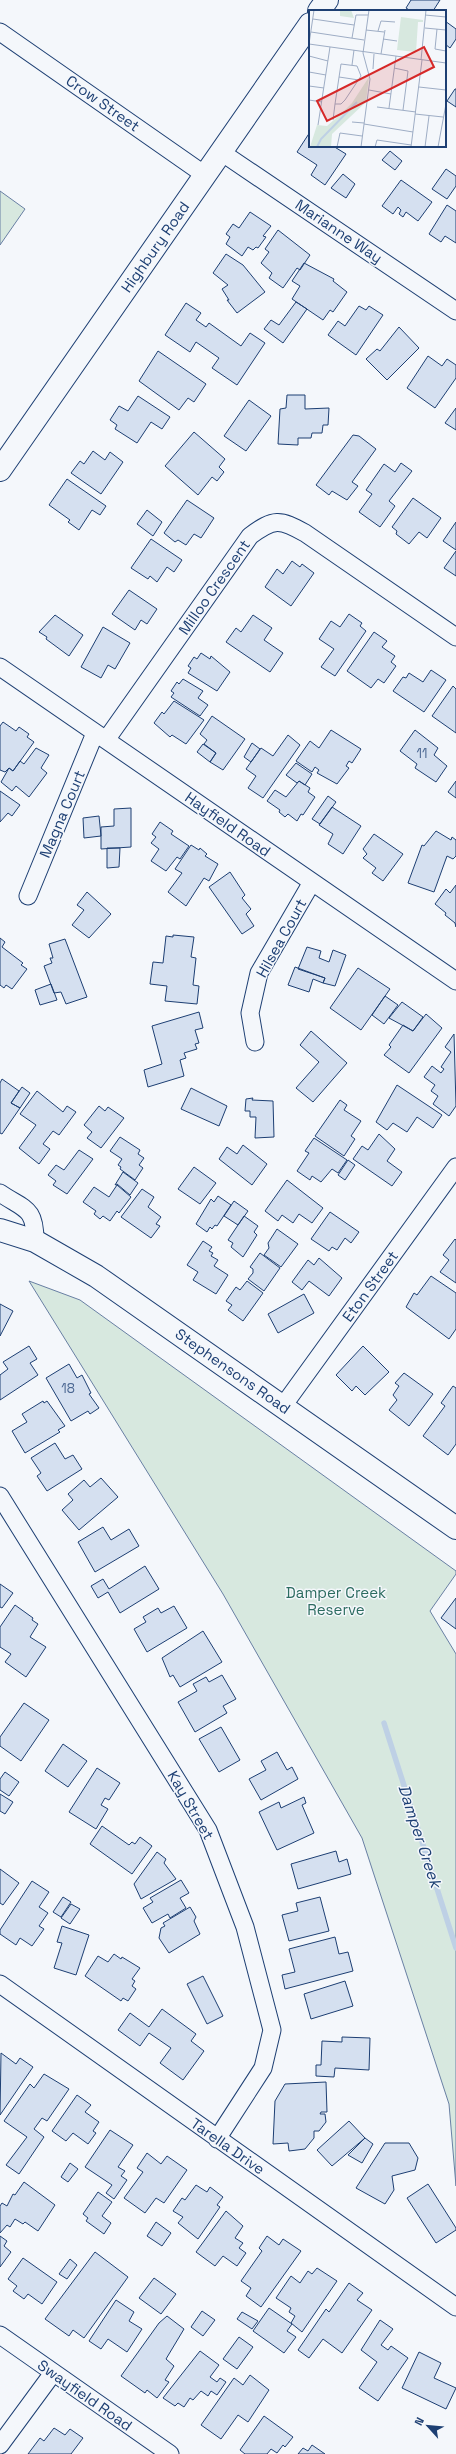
<svg xmlns="http://www.w3.org/2000/svg" width="456" height="2454" font-family="'Space Grotesk',sans-serif">
<style>
.green{fill:#d7e8df;stroke:#687fa3}
.lines{fill:none;stroke-linecap:round;stroke-linejoin:round}
.stream{stroke:#bed0e5;stroke-width:5.5}
.building{fill:#d5e0f0;stroke:#1d3f73}
.minor-casing{stroke:#1d3f73;stroke-width:19}
.primary-casing{stroke:#1d3f73;stroke-width:24}
.minor{stroke:#f4f7fb;stroke-width:17}
.primary{stroke:#f4f7fb;stroke-width:22}
.labels{text-anchor:middle;dominant-baseline:central;stroke-width:3;stroke-linejoin:round;paint-order:stroke}
.number-label{font-size:13px;fill:#4b6792}
.street-label{font-size:15px;fill:#1d3f73;stroke:#f4f7fb}
.park-label{font-size:15px;fill:#2c6c60;stroke:#f4f7fb}
.water-label{font-size:16px;font-style:italic;fill:#1d3f73;stroke:#f4f7fb}
.inset-river{fill:none;stroke:#bed0e5;stroke-width:2}
.inset-road{fill:none;stroke:#9eadc5;stroke-width:1}
.view{fill:#d62828;fill-opacity:0.15;stroke:#d62828;stroke-width:2}
.inset-edge{fill:none;stroke:#1d3f73;stroke-width:2}
</style>
<rect width="100%" height="100%" fill="#f4f7fb"/>
<path class="green" d="M0 191 25 209 0 245Z
M29 1281 80 1300 456 1571V1574L430 1611 456 1654V2186L449 2104 362 1838 223 1594Z"/>
<g class="lines">
<path class="stream" d="M384 1723 456 1948"/>
</g>
<path class="building" d="M411 0H440L433 11H411L406 8Z
M445 21 456 29V39L450 48 445 44Z
M455 89H456V107L447 101Z
M310 132V146H333L346 154 325 185 311 175 317 165 297 152Z
M390 151 402 161 395 170 382 160Z
M446 169 456 176V186L447 199 432 189Z
M343 174 355 184 346 198 331 188Z
M401 180 432 202 418 221 406 212 403 217 399 214 401 210 398 207 393 214 382 206Z
M447 205 456 211V243L445 236 441 242 429 234Z
M250 212 271 226 263 236 266 237 258 248 256 247 253 250 248 247 242 256 226 244 230 237 226 234 233 224 239 228Z
M278 230 310 255 300 270 297 268 283 288 269 278 272 273 261 263 269 252 265 249Z
M226 254 243 265 265 292 237 313 227 300H229L222 289 228 285 213 273Z
M304 263 334 279 333 281 347 292 333 312 330 310 323 320 292 299 300 286 292 281Z
M296 302 307 309 283 343 264 329 271 320 279 325Z
M186 303 201 313 196 320 206 327 209 323 241 346 250 333 265 343 237 385 212 368 219 358 196 342 190 352 165 335Z
M359 306 366 310 369 306 383 315 356 355 328 335 338 321 345 326Z
M399 327 419 348 387 380 366 359 377 349 380 351Z
M158 351 206 384 194 402 188 398 179 410 139 381Z
M428 356 442 366 447 359 456 365V378L435 408 407 388Z
M287 395H305V409L329 408 328 425H323L322 433H312L311 438H298V445L278 444 280 409 286 408Z
M138 396 170 417 162 429 151 422 137 443 115 429 117 425 110 420 119 406 128 411Z
M249 400 271 416 246 451 224 436Z
M456 408V430L445 423Z
M194 432 225 459 219 467 224 472 217 481 212 477 198 495 165 466Z
M353 435 359 436 376 449 352 482 358 486 347 500 332 491 329 495 316 485Z
M93 451 105 460 110 452 123 462 101 494 71 473 80 461 84 464Z
M401 463 412 471 389 501 395 506 380 527 359 512 372 494 366 490 384 464 395 472Z
M67 479 106 506 100 515 92 510 79 530 68 522 70 520 49 505Z
M413 498 441 518 427 538 419 532 409 544 396 534 397 531 392 527Z
M187 500 214 518 201 538 194 534 186 545 178 540 175 542 164 533Z
M147 510 162 522 153 536 137 524Z
M456 522V550L443 541Z
M151 539 182 560 174 572 167 567 157 582 150 576 148 579 131 568Z
M456 551V576L444 568Z
M292 561 300 567 302 564 314 573 291 606 265 587 277 569 283 574Z
M129 590 157 609 147 624 141 620 135 630 112 614Z
M349 614 362 623 360 626 366 631 335 676 321 667 334 649 319 639 331 621 340 627Z
M55 615 83 635 69 656 46 639 47 637 39 632Z
M253 615 272 628 264 640 283 653 270 672 226 642 236 628 241 632Z
M103 627 130 643 115 669 108 665 101 678 81 667Z
M374 632 387 641 382 647 395 656 391 662 396 666 384 683 378 679 371 688 347 671Z
M201 653 210 659 211 656 230 672 217 691 188 673 191 668 188 666 194 657 197 659Z
M431 670 446 680 424 712 393 691 403 677 406 678 409 673 423 682Z
M183 679 203 691 198 698 208 705 200 716 171 697 174 693 171 691 177 682 179 684Z
M453 686 456 689V733L432 716Z
M174 701 204 720 186 744 172 735 170 737 154 723 162 712 164 714Z
M212 716 245 739 223 770 210 762 216 753 204 744 207 740 200 734Z
M3 722 16 731 19 727 29 734 27 737 34 742 13 771 9 768 5 772 0 770V726Z
M331 730 361 749 352 763 349 761 346 766 349 768 337 784 317 773 319 770 315 767 312 772 296 761 310 741 319 748Z
M415 730 438 748 434 755 447 766 436 782 415 768 417 764 400 751Z
M288 735 300 745 263 798 248 788 256 776 246 769 261 748 273 756Z
M252 743 260 749 251 762 244 757Z
M203 744 216 753 210 762 197 752Z
M36 748 49 755 41 768 47 773 29 797 16 786 12 791 1 782 9 768 13 771 20 761 24 764Z
M296 763 312 774 305 785 299 781 297 783 286 775Z
M299 781 310 788 308 792 315 797 303 815 301 814 297 821 288 814 285 817 279 812 280 810 267 801 275 790 286 797Z
M456 781V798L448 792Z
M0 791 20 805 12 816 8 813 0 822Z
M328 796 336 802 320 824 312 819Z
M332 807 361 826 343 854 328 844 333 834 319 825Z
M131 808V847L101 849V827L114 826V809Z
M99 816 101 836 84 838 83 818Z
M160 822 173 831 171 834 189 846 180 859 177 857 166 871 151 861 159 849 151 843 156 837 152 834Z
M436 831 451 840 452 837 456 840V856L453 859 447 856 434 892 408 883 422 845 424 846Z
M374 834 403 854 383 881 372 873 376 868 363 858 367 854 363 849Z
M191 845 199 850 200 848 207 854 205 856 218 864 209 881 204 878 186 906 168 892 182 873 175 869Z
M107 848H120L119 867 107 868Z
M230 872 245 895 242 898 251 909 246 914 254 926 242 934 209 887Z
M456 885V927L455 923 445 915 446 913 435 904 446 889 450 893Z
M87 892 111 914 89 938 72 925 84 910 77 905Z
M173 935 194 937 191 957 196 958 193 985 199 986 197 1004 165 1001 167 986 150 984 153 962 163 963 166 936 173 937Z
M0 938 5 942 2 947 23 963 21 965 27 969 12 989 6 985 4 988 0 985Z
M65 939 87 997 66 1004 61 992 54 993 44 966 52 963 50 958H53L49 944Z
M307 947 321 951 319 958 329 962 333 950 346 955 335 986 323 983 325 978 298 969Z
M295 967 325 978 323 983 313 979 309 992 288 985Z
M358 968 390 989 361 1030 330 1008Z
M51 984 57 1000 40 1005 35 990Z
M385 996 398 1005 384 1024 372 1015Z
M402 1002 423 1017 413 1031 389 1018Z
M199 1012 203 1028 195 1030 199 1043 195 1044 197 1049 184 1053 186 1058 180 1060 184 1076 148 1087 144 1070 162 1064 152 1026Z
M426 1014 442 1028 409 1073 384 1055 391 1047 389 1045 403 1025 413 1031Z
M311 1031 347 1063 313 1102 296 1088 319 1062 300 1045Z
M454 1034 456 1106 449 1116 433 1104 438 1096 431 1091 435 1085 424 1077 432 1066 441 1073 444 1069 441 1067 451 1052 445 1047Z
M2 1079 19 1091 11 1103 20 1108 2 1134 0 1133V1083Z
M397 1085 442 1115 433 1128 417 1117 407 1132 393 1123 387 1130 376 1122Z
M22 1087 30 1093 20 1108 11 1103Z
M191 1088 227 1106 219 1126 181 1109Z
M37 1091 63 1112 67 1106 76 1112 59 1135 53 1131 43 1144 50 1149 39 1164 19 1148 36 1125 20 1114Z
M253 1098 252 1100 273 1101 274 1137 255 1138 256 1117H250V1111H245L246 1099Z
M340 1100 347 1105 344 1110 361 1121 351 1136 355 1139 344 1156 315 1136Z
M99 1106 105 1111 108 1107 124 1118 101 1148 87 1138 92 1132 84 1125Z
M379 1134 395 1149 387 1161 402 1172 392 1186 353 1159 362 1146 368 1150Z
M120 1137 140 1150 138 1154 144 1158 139 1165 143 1168 135 1180 120 1169 121 1167 118 1165 122 1159 110 1151Z
M314 1138 347 1160 338 1173 332 1169 321 1182 312 1176 310 1180 297 1171 309 1153 305 1151Z
M243 1145 267 1164 252 1185 219 1159 227 1147 237 1154Z
M79 1150 93 1159 67 1194 53 1185 56 1181 48 1175 56 1165 64 1170Z
M348 1160 355 1165 345 1180 338 1175Z
M194 1167 216 1183 200 1204 178 1189Z
M123 1172 138 1183 130 1195 117 1184 115 1185Z
M287 1180 323 1208 312 1223 299 1214 293 1223 282 1215 278 1221 265 1211Z
M117 1185 131 1197 119 1213 117 1211 110 1221 103 1216 100 1219 94 1214 96 1211 83 1202 94 1187 109 1197Z
M142 1189 154 1197 148 1207 161 1217 156 1224 160 1226 151 1238 121 1217Z
M218 1196 231 1205 217 1226 215 1225 212 1229 210 1227 207 1232 196 1224 211 1199 214 1202Z
M234 1201 248 1211 238 1225 224 1216Z
M330 1212 359 1232 351 1243 345 1238 337 1250 332 1247 329 1251 311 1239Z
M244 1216 258 1226 254 1232 257 1235 243 1257 231 1247 233 1243 228 1240Z
M277 1229 298 1244 281 1267 264 1255 269 1248 268 1243Z
M455 1239 456 1240V1283L440 1272 449 1260 443 1255Z
M203 1241 212 1247 209 1251 213 1253 211 1256 218 1260 214 1266 228 1275 216 1294 193 1280 198 1272 187 1265Z
M260 1253 280 1268 264 1291 248 1279 253 1273V1269L250 1267Z
M319 1258 342 1278 329 1296 309 1281 302 1290 292 1282 308 1260 314 1265Z
M431 1276 456 1293V1329L449 1339 406 1307 414 1293 417 1295Z
M247 1281 263 1293 243 1321 228 1310 232 1305 226 1301 236 1287 240 1290Z
M304 1294 314 1313 278 1333 268 1314Z
M0 1304 13 1311 0 1336Z
M29 1346 37 1359 30 1363 38 1375 0 1400V1375L8 1369 3 1362Z
M363 1346 389 1372 365 1395 356 1386 352 1391 336 1375Z
M69 1364 77 1378 82 1375 91 1393 89 1394 99 1408 90 1414 88 1411 71 1421 46 1378Z
M404 1373 433 1394 409 1426 389 1410 397 1400 393 1395 399 1386 395 1383Z
M453 1386 456 1388V1444L448 1455 423 1436 445 1406 441 1403Z
M43 1401 44 1403 47 1401 65 1426 58 1430 60 1432 25 1453 12 1431 27 1422 22 1414Z
M55 1443 65 1459 73 1455 82 1469 47 1491 37 1476 41 1473 31 1458Z
M101 1478 118 1497 79 1530 62 1510 73 1500 68 1494 84 1480 90 1487Z
M103 1527 111 1540 129 1529 139 1546 95 1572 78 1542Z
M145 1566 159 1589 120 1613 108 1592 98 1598 91 1586 103 1579 109 1589Z
M0 1584 13 1593 2 1608 0 1607Z
M456 1598V1629L441 1618Z
M15 1605 33 1618 32 1620 38 1624 30 1637 46 1647 26 1677 5 1662 11 1654 0 1647V1627Z
M174 1606 187 1628 147 1652 134 1629 146 1622 143 1617 158 1608 161 1613Z
M203 1631 222 1662 180 1687 173 1675 170 1677 162 1658Z
M222 1675 236 1699 223 1706 227 1713 195 1732 178 1702 197 1691 193 1684 206 1677 209 1682Z
M24 1703 49 1720 21 1761 0 1746V1737Z
M221 1727 240 1760 219 1772 199 1739Z
M63 1744 87 1761 68 1787 45 1771Z
M277 1752 287 1770 292 1767 298 1779 261 1800 249 1779 266 1770 261 1761Z
M97 1768 120 1783 109 1800 105 1798 101 1805 108 1809 96 1829 69 1812Z
M5 1772 19 1782 9 1796 0 1790V1779Z
M0 1794 13 1802 5 1814 0 1811Z
M304 1797 306 1803 302 1805 314 1833 277 1850 259 1812 279 1802 281 1808Z
M102 1826 129 1845 132 1842 135 1844 140 1837 152 1846 132 1874 90 1844Z
M336 1851 339 1862 347 1859 351 1874 298 1889 291 1864Z
M157 1852 166 1859 164 1863 176 1879 141 1899 134 1884Z
M0 1869 19 1883 3 1905 0 1903Z
M181 1880 189 1893 180 1898 186 1908 170 1918 168 1914 152 1923 143 1908 153 1902 150 1898Z
M32 1881 49 1892 39 1907 48 1913 39 1926 44 1929 32 1946 20 1938 16 1945 0 1934V1930Z
M63 1897 71 1902 61 1917 53 1912Z
M320 1897 329 1931 289 1941 282 1915 298 1911 296 1903Z
M71 1904 80 1909 70 1924 61 1918Z
M190 1907 196 1917 194 1921 200 1934 169 1953 159 1938 161 1928 165 1926 163 1923Z
M62 1926 89 1935 76 1975 54 1968 62 1943 57 1942Z
M335 1937 339 1954 348 1952 353 1971 285 1989 282 1975 295 1972 289 1949Z
M114 1954 121 1959 122 1957 140 1968 132 1979 135 1981 132 1986 136 1989 128 2001 123 1998 121 2001 85 1976 98 1956 108 1962Z
M203 1976 223 2016 207 2024 187 1984Z
M345 1981 353 2006 311 2019 304 1994Z
M162 2009 196 2034 191 2041 204 2051 183 2080 160 2063 171 2048 149 2033 140 2046 118 2030 130 2013 149 2027Z
M342 2037 370 2038 369 2070 335 2068 334 2077 316 2076V2065H321L322 2041 342 2042Z
M1 2053 16 2064 20 2058 33 2067 0 2115Z
M44 2074 69 2089 47 2121 42 2118 34 2129 44 2137 19 2174 6 2165 27 2137 4 2121 30 2084 34 2088Z
M326 2082 327 2112H321L320 2114H325L326 2122 319 2131H314V2138L305 2149 289 2151 288 2143 273 2144 275 2101 285 2084Z
M77 2095 91 2105 85 2112 99 2122 93 2131 96 2133 88 2144 73 2133 66 2141 52 2131Z
M349 2121 365 2138 332 2166 317 2150Z
M110 2130 133 2145 118 2167 125 2171 121 2176 127 2180 114 2199 106 2193 112 2185 85 2167Z
M365 2138 373 2144 362 2163 348 2155Z
M385 2143H409L418 2158 415 2170 392 2176 394 2190 385 2204 356 2188Z
M147 2153 161 2164 167 2156 187 2170 164 2203 156 2198 145 2213 124 2198 143 2172 137 2168Z
M70 2163 78 2169 68 2182 61 2177Z
M24 2182 55 2205 38 2231 25 2222 23 2224 15 2219 10 2227 7 2225 0 2233V2206L2 2203 7 2206 13 2194 15 2195Z
M428 2184 456 2228V2230L436 2243 407 2198Z
M196 2185 207 2192 210 2187 223 2197 217 2205 220 2207 198 2239 178 2223 183 2217 173 2211 182 2198 185 2200Z
M98 2192 112 2202 102 2216 111 2223 104 2234 86 2221 88 2218 83 2214Z
M226 2211 243 2226 235 2238 243 2243 239 2248 246 2253 237 2266 223 2256 215 2266 196 2252Z
M156 2222 171 2233 162 2246 147 2236Z
M0 2236 7 2241 4 2246 11 2252 0 2267Z
M267 2236 279 2245 283 2239 301 2251 261 2307 246 2296 251 2288 241 2281 262 2251 259 2248Z
M95 2252 128 2277 84 2338 73 2330 69 2336 45 2319Z
M23 2258 57 2282 42 2304 28 2294 24 2299 13 2291 17 2286 8 2279Z
M70 2259 77 2265 67 2279 59 2274Z
M317 2268 337 2281 302 2332 291 2323 295 2316 289 2312 291 2308 276 2298 291 2276 300 2283 308 2271 312 2274Z
M154 2278 176 2294 161 2314 139 2298Z
M349 2283 363 2293 357 2300 372 2310 342 2353 323 2339 309 2358 298 2350 326 2309 329 2312Z
M116 2300 134 2312 129 2321 142 2329 127 2352 108 2339 101 2349 89 2341Z
M269 2308 292 2324 287 2331 296 2337 284 2353 253 2331Z
M202 2311 215 2320 203 2336 191 2327Z
M242 2312 258 2321 252 2329 237 2319Z
M167 2316 184 2329 166 2359 174 2366 165 2380 169 2382 157 2398 147 2390 145 2393 121 2376 159 2323Z
M380 2320 393 2329 381 2345 388 2350 391 2346 408 2358 378 2401 359 2388 377 2362 361 2350Z
M239 2337 253 2347 237 2369 223 2359Z
M200 2351 219 2365 210 2377 217 2382 220 2378 226 2382 217 2395 211 2391 208 2396 201 2391 193 2400 190 2398 184 2407 178 2403 175 2406 163 2398Z
M419 2352 441 2363 434 2378 456 2388 446 2409 402 2388Z
M250 2375 269 2390 248 2422 238 2415 221 2439 201 2425 234 2378 243 2385Z
M264 2416 293 2437 285 2447 283 2445 277 2453 271 2449 267 2454H245L240 2450Z
M54 2428 65 2435 70 2429 83 2438 71 2454H28L40 2438 44 2441Z
M312 2445 325 2454H298L303 2448 308 2451Z"/>
<g class="lines">
<g class="minor-casing">
<path id="minor" d="M0 32 205 175
M221 152 456 311
M0 667 456 981
M106 740 250 536C274 518 280 519 305 533L456 637
M28 896 95 733
M255 1042 250 1013 259 973 312 882
M0 1193C25 1210 35 1207 35 1241
M283 1406 456 1167
M0 1496 208 1830 245 1927 272 2030 263 2068 217 2139
M0 1984 456 2307
M0 2335 170 2454
M0 2445 53 2373"/>
</g>
<g class="primary-casing">
<path id="primary" d="M319 11 327 0
M0 470 310 24
M0 1230 35 1241 96 1276 456 1528"/>
</g>
<use href="#minor" class="minor"/>
<use href="#primary" class="primary"/>
</g>
<g class="labels">
<g class="number-label">
<text x="422" y="753">11</text>
<text x="68" y="1388">18</text>
</g>
<g class="street-label">
<text transform="translate(103 103) rotate(35)">Crow Street</text>
<text transform="translate(339 231) rotate(34)">Marianne Way</text>
<text transform="translate(155 247) rotate(-55)">Highbury Road</text>
<text transform="translate(214 587) rotate(-55)">Milloo Crescent</text>
<text transform="translate(62 814) rotate(-67)">Magna Court</text>
<text transform="translate(228 824) rotate(35)">Hayfield Road</text>
<text transform="translate(281 938) rotate(-61)">Hilsea Court</text>
<text transform="translate(370 1286) rotate(-54)">Eton Street</text>
<text transform="translate(233 1371) rotate(35)">Stephensons Road</text>
<text transform="translate(191 1805) rotate(60)">Kay Street</text>
<text transform="translate(228 2146) rotate(35)">Tarella Drive</text>
<text transform="translate(85 2395) rotate(35)">Swayfield Road</text>
</g>
<g class="park-label">
<text x="336" y="1592">Damper Creek<tspan x="336" dy="17">Reserve</tspan></text>
</g>
<g class="water-label">
<text transform="translate(420 1836) rotate(72)">Damper Creek</text>
</g>
</g>
<g transform="translate(309 10)">
<rect width="137" height="137" fill="#f4f7fb"/>
<path d="M31 0H42L45 8 31 6ZM92 7 114 10V12H109L107 42 88 40ZM60 67 57 92 23 124 22 137H1L8 115 18 116 33 103 43 93Z" fill="#d7e8df"/>
<path class="inset-river" d="M8 137 12 129 48 92"/>
<path class="inset-road" d="M116 5 137 7M4 9 45 15M116 18 137 20M128 19 126 39 137 41M57 20 75 22M69 21 72 11 86 12M2 22 55 30M43 28 47 5H59M74 29 88 31M0 34 5 0M0 34 137 53M72 44 76 20M0 46 19 51M112 50 117 0M43 55 45 40M85 58 99 61 94 100M64 59 65 44M0 62 17 65M30 67 50 70M0 76 15 78M110 77 137 80M60 80 82 84M0 90 13 92M68 97 107 102M80 98 87 46M106 104 134 107M24 110 26 94 32 54 48 56 52 66 36 90 32 94H26M43 112 55 113M55 114 104 122M9 115 21 37M28 137 31 123 53 126M52 137 61 69 54 43 60 0M66 137 68 130 102 135M102 137 113 50M116 137 120 106M129 137 137 94"/>
<path class="view" d="M115 37 125 57 18 111 8 91Z"/>
<rect width="137" height="137" class="inset-edge"/>
</g>
<g transform="translate(428 2426) rotate(297)" stroke="#f4f7fb" stroke-width="3" paint-order="stroke">
<path d="M0-3L7 15L0 10L-7 15Z" fill="#1d3f73"/>
<text y="-6" font-size="11" font-weight="bold" text-anchor="middle" fill="#1d3f73">N</text>
</g>
</svg>
